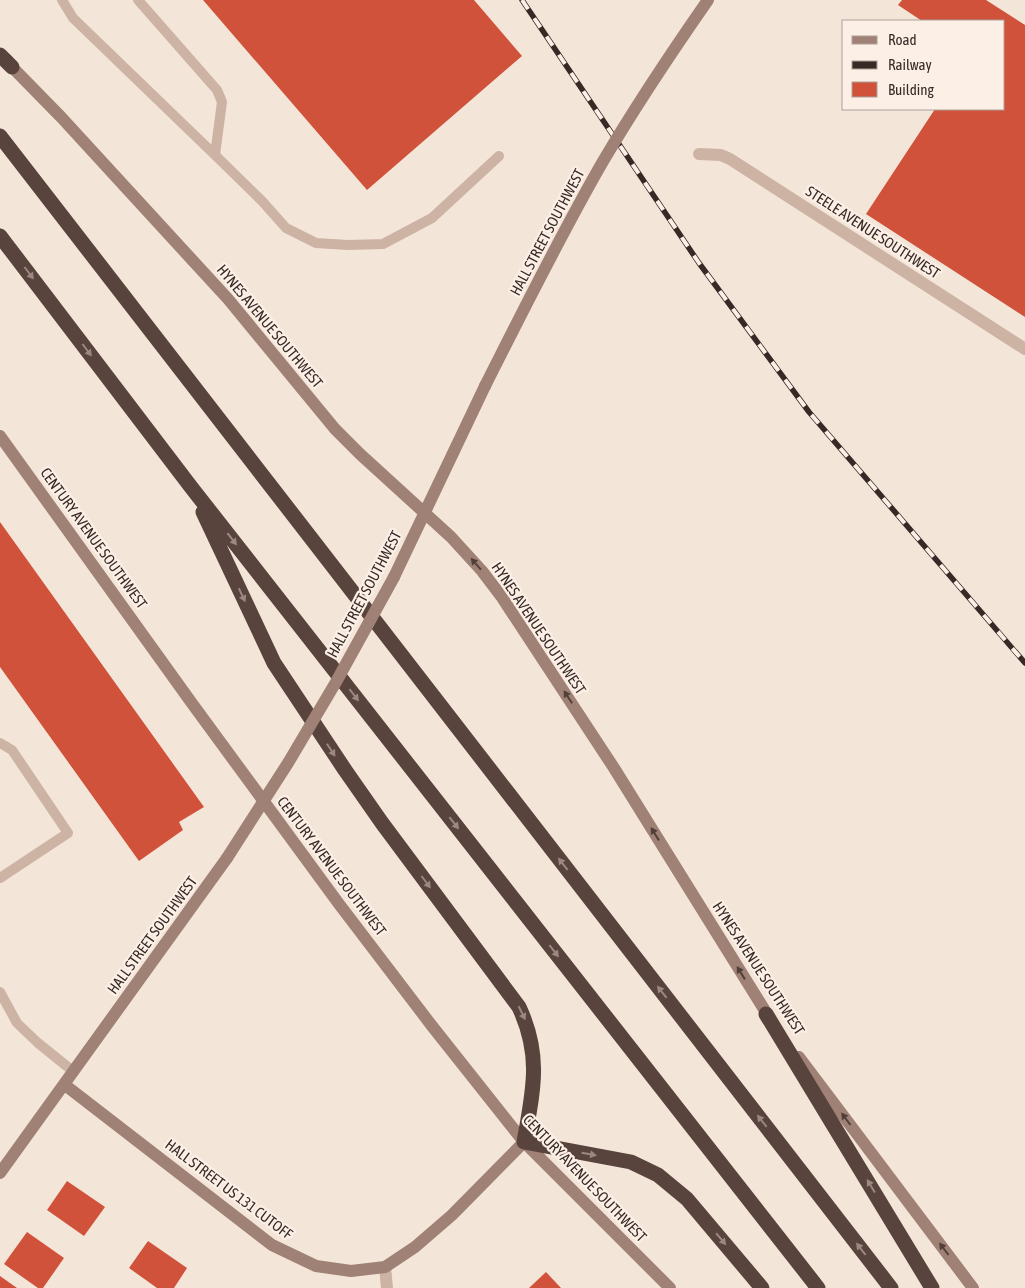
<svg xmlns="http://www.w3.org/2000/svg" width="1025" height="1288" font-family="'Asap Condensed',sans-serif">
<style>
.building{fill:#d0523a}
.lines{fill:none;stroke-linecap:round;stroke-linejoin:round}
.lane{stroke:#cdb3a4;stroke-width:10}
.street{stroke:#cdb3a4;stroke-width:12}
.secondary{stroke:#a08175;stroke-width:12}
.highway{stroke:#59433d;stroke-width:15}
.rail-casing{stroke:#372a26;stroke-width:5.5}
.rail{stroke:#fbefe6;stroke-width:4;stroke-dasharray:11;stroke-linecap:butt}
.secondary-bridge{stroke:#a08175;stroke-width:12}
.oneway{fill:#9a8881}
.oneway2{fill:#51403a}
.labels{text-anchor:middle;dominant-baseline:central;stroke-width:4.5;stroke-linejoin:round;paint-order:stroke}
.street-label{font-size:15px;fill:#372a26;stroke:#fbefe6}
</style>
<rect width="100%" height="100%" fill="#f4e5d9"/>
<path class="building" d="M203 0H474L522 56 367 190Z
M902 0H986L1025 25V317L866 214 935 109H1004V21H922L898 5Z
M0 522 204 807 179 822 183 830 139 861 0 667Z
M67 1181 105 1207 84 1236 47 1210Z
M27 1232 64 1258 43 1288H38L4 1264Z
M148 1241 187 1268 174 1288H157L129 1268Z
M546 1272 561 1288H529Z
M0 1276 17 1288H0Z"/>
<g class="lines">
<path class="lane" d="M62 0 73 18 215 155 262 201 286 228 316 243 348 245 383 244 432 218 499 156
M138 0 217 90 222 102 215 155
M0 743 12 750 68 833 0 878
M0 992 17 1023 38 1043 74 1072"/>
<path class="street" d="M699 154 721 155 730 159 1025 349
M385 1267 387 1288"/>
<path class="secondary" d="M7 60 12 67 61 117 228 299 335 429 360 454 451 537 482 571 501 596 614 768 772 1022
M0 436 191 702 339 904 432 1026 524 1142 670 1288
M394 577 485 386
M799 1057 973 1288
M65 1085 272 1245 316 1266 351 1271 385 1267 415 1247 452 1215 524 1142
M0 1173 227 858"/>
<path class="highway" d="M0 55 12 67
M0 136 891 1288
M0 236 191 487 818 1288
M203 512 274 663 345 770 382 823 519 1007C542 1056 533 1091 524 1142L631 1162 658 1175 687 1199 762 1288
M766 1014 932 1288"/>
<g class="rail-casing">
<path id="rail" d="M522 0 699 263 809 412 1025 663"/>
</g>
<use href="#rail" class="rail"/>
<path class="secondary-bridge" d="M485 386C523 311 560 236 602 163 635 107 671 53 708 0
M227 858 288 763 336 682 394 577"/>
</g>
<defs><path id="oneway-solid" d="M-6-.8H1V-3.2L6.5 0L1 3.2V.8H-6Z" transform="scale(1.25)"/></defs>
<g class="oneway">
<use href="#oneway-solid" transform="translate(29 273) rotate(53)"/>
<use href="#oneway-solid" transform="translate(87 350) rotate(53)"/>
<use href="#oneway-solid" transform="translate(232 539) rotate(52)"/>
<use href="#oneway-solid" transform="translate(242 595) rotate(65)"/>
<use href="#oneway-solid" transform="translate(354 695) rotate(52)"/>
<use href="#oneway-solid" transform="translate(331 750) rotate(57)"/>
<use href="#oneway-solid" transform="translate(454 823) rotate(52)"/>
<use href="#oneway-solid" transform="translate(563 864) rotate(-128)"/>
<use href="#oneway-solid" transform="translate(426 882) rotate(53)"/>
<use href="#oneway-solid" transform="translate(554 951) rotate(52)"/>
<use href="#oneway-solid" transform="translate(662 992) rotate(-128)"/>
<use href="#oneway-solid" transform="translate(522 1013) rotate(64)"/>
<use href="#oneway-solid" transform="translate(762 1121) rotate(-128)"/>
<use href="#oneway-solid" transform="translate(589 1154) rotate(10)"/>
<use href="#oneway-solid" transform="translate(871 1186) rotate(-121)"/>
<use href="#oneway-solid" transform="translate(721 1239) rotate(50)"/>
<use href="#oneway-solid" transform="translate(861 1249) rotate(-128)"/>
</g>
<g class="oneway2">
<use href="#oneway-solid" transform="translate(476 564) rotate(-131)"/>
<use href="#oneway-solid" transform="translate(568 697) rotate(-123)"/>
<use href="#oneway-solid" transform="translate(655 834) rotate(-122)"/>
<use href="#oneway-solid" transform="translate(741 973) rotate(-122)"/>
<use href="#oneway-solid" transform="translate(846 1119) rotate(-127)"/>
<use href="#oneway-solid" transform="translate(944 1249) rotate(-127)"/>
</g>
<g class="labels">
<g class="street-label">
<text transform="translate(547 232) rotate(-62)">HALL STREET SOUTHWEST</text>
<text transform="translate(873 232) rotate(33)">STEELE AVENUE SOUTHWEST</text>
<text transform="translate(270 326) rotate(50)">HYNES AVENUE SOUTHWEST</text>
<text transform="translate(94 538) rotate(54)">CENTURY AVENUE SOUTHWEST</text>
<text transform="translate(364 594) rotate(-62)">HALL STREET SOUTHWEST</text>
<text transform="translate(539 628) rotate(56)">HYNES AVENUE SOUTHWEST</text>
<text transform="translate(332 866) rotate(53)">CENTURY AVENUE SOUTHWEST</text>
<text transform="translate(152 935) rotate(-54)">HALL STREET SOUTHWEST</text>
<text transform="translate(759 968) rotate(57)">HYNES AVENUE SOUTHWEST</text>
<text transform="translate(585 1178) rotate(46)">CENTURY AVENUE SOUTHWEST</text>
<text transform="translate(229 1189) rotate(37)">HALL STREET US 131 CUTOFF</text>
</g>
</g>
<rect x="842" y="20" width="162" height="90" fill="#fbefe6" stroke="#ada099"/>
<rect x="852" y="36" width="25" height="8" fill="#a08175" stroke="#ada099"/>
<text x="888" y="45" font-size="15" fill="#372a26">Road</text>
<rect x="852" y="61" width="25" height="8" fill="#372a26" stroke="#ada099"/>
<text x="888" y="70" font-size="15" fill="#372a26">Railway</text>
<rect x="852" y="82" width="25" height="15" fill="#d0523a" stroke="#ada099"/>
<text x="888" y="95" font-size="15" fill="#372a26">Building</text>
</svg>
